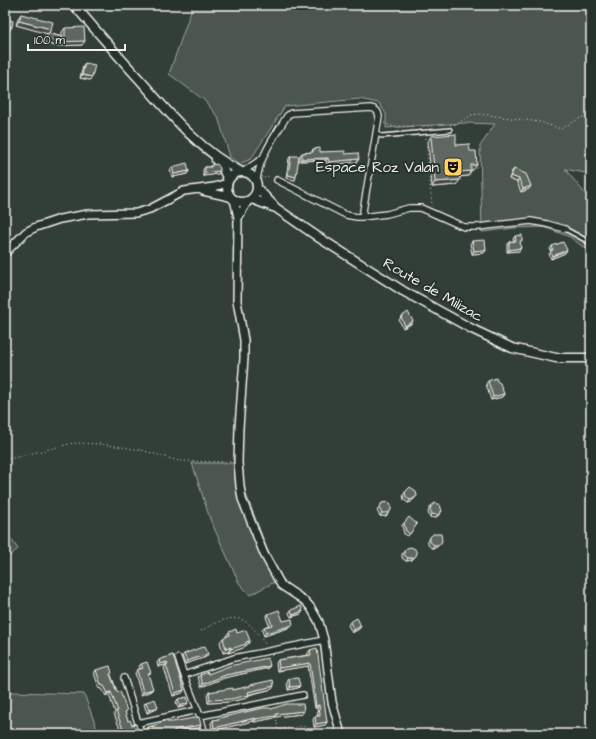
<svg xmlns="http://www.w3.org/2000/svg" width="596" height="739" font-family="'Architects Daughter',sans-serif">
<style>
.green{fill:#4c564f;stroke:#a0a49c}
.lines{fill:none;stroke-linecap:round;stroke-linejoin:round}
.service-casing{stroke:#f4f1e8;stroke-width:6}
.minor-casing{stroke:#f4f1e8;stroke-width:8}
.tertiary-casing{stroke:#f4f1e8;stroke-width:10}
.secondary-casing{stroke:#f4f1e8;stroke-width:11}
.path{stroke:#f4f1e8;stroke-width:1;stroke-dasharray:1 3;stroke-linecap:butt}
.service{stroke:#26332d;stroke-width:3}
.minor{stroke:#26332d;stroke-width:5.5}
.tertiary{stroke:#26332d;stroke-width:7}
.secondary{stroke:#26332d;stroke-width:8}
.wall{fill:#525953;stroke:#f4f1e8}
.shaded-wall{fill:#424944;stroke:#f4f1e8}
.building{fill:#5f6861;stroke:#f4f1e8}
.labels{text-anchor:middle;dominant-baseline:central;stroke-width:4;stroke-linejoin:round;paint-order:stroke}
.poi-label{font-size:15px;fill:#f4f1e8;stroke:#26332d;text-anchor:end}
.street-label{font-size:15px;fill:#f4f1e8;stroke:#26332d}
</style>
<rect width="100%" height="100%" fill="#323e38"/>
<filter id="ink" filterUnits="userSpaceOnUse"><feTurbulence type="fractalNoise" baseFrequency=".025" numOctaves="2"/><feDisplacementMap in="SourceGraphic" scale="8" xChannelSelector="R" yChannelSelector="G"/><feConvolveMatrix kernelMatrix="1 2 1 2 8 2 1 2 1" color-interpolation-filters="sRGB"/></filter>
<g filter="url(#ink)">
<path class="green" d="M193 5H591V174L565 169 591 201V253L570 237 544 227 514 228 482 232 480 146 495 124 465 123 386 128V114L379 103 359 99 285 106 251 159 239 164 230 157 218 117 204 100 169 74Z
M192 463H241L243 486 267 549 282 578 250 595 239 583 210 519Z
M5 530 18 549 5 559Z
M14 692 84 694 99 734H5V694Z"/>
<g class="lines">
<g class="service-casing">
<path id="service" d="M376 134 382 136 450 130
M565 229 591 243"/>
</g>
<g class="minor-casing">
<path id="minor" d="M244 171 263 158
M257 180C259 157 275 136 287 116L291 113 371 108C376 109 378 111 379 116L362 217 387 214 409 208H421L464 227H478L531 221 547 224 565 229
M277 180 346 215 357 217H362
M178 658 184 675
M124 678 138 723 198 710
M200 716 303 695
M138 723 141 734
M205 734 200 716 184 675 234 658 324 640"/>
</g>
<g class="tertiary-casing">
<path id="tertiary" d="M203 191 230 197
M234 199 238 218 237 301 244 340V358L239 428 238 462 240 486 242 499 264 554 281 585 299 597 306 602 311 608 319 622 324 640 332 702 341 734
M238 218 248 201
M5 253 26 232 36 227 60 219 88 214 136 213 150 209 184 191 214 187 227 183"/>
</g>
<g class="secondary-casing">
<path id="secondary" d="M74 5C96 30 118 56 141 81 170 114 200 151 240 171
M216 160 223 169 228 180
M227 187a15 15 0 1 1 30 0a15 15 0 1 1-30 0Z
M258 189 276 208 318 237 403 291 472 329 512 348 556 358H591
M252 199 273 207"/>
</g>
<path class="path" d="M384 123 391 126H434
M450 125 457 124 471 115 481 114 540 122 561 129 582 117H591
M426 138 432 206
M264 178 267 176 271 178
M5 460 73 443 102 444 141 450 179 461 231 462
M201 631C215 623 233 612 248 623 255 629 261 639 266 645
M276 716 278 730 302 726 306 727 311 734
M321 734 334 733"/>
<use href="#service" class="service"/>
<use href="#minor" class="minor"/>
<use href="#tertiary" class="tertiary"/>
<use href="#secondary" class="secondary"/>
</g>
<path class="wall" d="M21 14 51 29 49 33 62 37V32L65 28 82 45 55 46 43 42 45 37 47 33 16 25 18 18Z
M85 63 92 77 90 80 80 78 83 66Z
M431 136 456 145 470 151 473 170H471L468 176 459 177 456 185 432 187 428 142Z
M313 149 320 152 345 154 357 162 327 165 326 160 300 161V155L302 153 312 152Z
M291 156 295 180 286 178 289 158Z
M211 165 220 171 218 174 203 176V170L205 167H209Z
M172 167 189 171 187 174 172 177 170 170Z
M514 169 529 189 521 192 517 182 509 179 512 171Z
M515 236 520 243 519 251 507 252V245L509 242 514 241 513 239Z
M472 241 486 250 484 253 472 254 470 244Z
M552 246 565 253 551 259 549 254 551 252 550 249Z
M401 317 411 324 403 328 399 320Z
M488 381H497L504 394 502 397 491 400 486 384Z
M410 487 417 496 411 502 408 503 404 500 403 495Z
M382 503 391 510 386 516H380L377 511Z
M431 506 440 514 435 518 430 517 428 513 429 509Z
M404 523 417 524 408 536 404 534 402 525Z
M433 534 442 541 437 547 432 548 428 545V540Z
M407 548 417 554 412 560 406 561 402 558V554Z
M291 610 301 614 291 617 289 613Z
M268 614 283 621 293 625 291 627 264 636 262 630 264 627 269 625 266 617Z
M350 622 361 626 359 629 352 633 348 625Z
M229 632 237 633 250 641 247 645 245 646 243 648 228 653V652L223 653 220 642 223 638 226 637V636Z
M310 650 327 722 325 725 314 727 313 719 315 716H318L317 708H315L308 666 277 671 276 663 278 660 308 655V653Z
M184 654 206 657 185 664 182 656Z
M173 655 184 690 182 693 173 696 164 668 165 666V665L158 667 157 663 159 660Z
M141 664 149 676 151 691 141 695 135 673 137 670 140 669 139 666Z
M268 668 224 678 201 687 198 677 200 675Z
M96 670 111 675 128 721 136 734H122L114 714 115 712 109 695 106 696 102 689 99 688 94 673Z
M289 679 298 688 288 690 287 682Z
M250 685 272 689 249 695 247 698 229 702 208 703 207 695 209 692 233 690 248 687Z
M178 699 186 706 178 708 176 702Z
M146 702 157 709 147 713 144 704Z
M271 709 302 714 275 717 274 718 254 722 253 721 212 731 211 723 213 720 218 719 219 718Z
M161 722H167L201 725 199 728 174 732 172 734H146V730L148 727 159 724Z"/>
<path class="shaded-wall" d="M111 5H118L116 7Z
M19 21 51 29 48 34 16 25Z
M5 25 12 27 10 30 5 28Z
M46 38 85 41 82 45 55 46 43 42Z
M82 75 92 77 90 80 80 78Z
M328 158 326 160 300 161 302 159Z
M359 159 357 162 327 165 329 162Z
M471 165H477L473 170 467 171Z
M189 171 187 174 172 177 174 174Z
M220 171 218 174 203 176 205 173Z
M471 171 468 176 455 177 459 172Z
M288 175 296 177 295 180 286 178Z
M511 176 519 179 517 182 509 179Z
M460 180 456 185 432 187 435 182Z
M531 186 529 189 521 192 523 189Z
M521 248 519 251 507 252 509 250Z
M486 250 484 253 472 254 474 251Z
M567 250 565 253 551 259 553 256Z
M413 321 411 324 403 328 405 326Z
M504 394 502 397 491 400 493 397Z
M417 496 411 502 408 503 410 500Z
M391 510 386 516H380L382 513Z
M442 511 440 514 435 518 430 517 432 514Z
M434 545H439L437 547 432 548Z
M408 558H414L412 560 406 561Z
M303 611 301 614 291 617 293 615Z
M293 625 291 627 264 636 266 633Z
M361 626 359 629 352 633 354 630Z
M250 641 247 645 245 646 243 648 228 653 231 649 246 642Z
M231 647 228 652 223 653 226 649Z
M208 654 206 657 185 664 187 661Z
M167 662 165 665 158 667 160 664Z
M310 663 308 666 277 671 279 668Z
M270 666 268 668 224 678 201 687 203 684 226 675Z
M274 686 272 689 246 695 248 692Z
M300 686 298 688 288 690 290 687Z
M153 689 151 691 141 695 143 692Z
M184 690 182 693 173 696 175 693Z
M111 692 109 695 106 696 108 693Z
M249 695 247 698 229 702 208 703 210 700Z
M188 703 186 706 178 708 180 706Z
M319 705 317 708H315L316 706Z
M158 707 157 709 147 713 149 710Z
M304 711 302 714 275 717 274 718 254 722 256 719 276 714Z
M255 718 253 721 212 731 214 728Z
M327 722 325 725 314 727 316 724Z
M201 725 199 728 174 732 172 734H161L174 730Z"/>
<path class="building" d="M21 14 53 22 51 29 19 21Z
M5 18 13 21 12 27 5 25Z
M84 27 85 41 58 42 46 38 48 33 65 38V28Z
M85 63 95 65 92 77 82 75Z
M456 134V145L469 144 470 151H476L477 165H471V171L459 172 460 180 435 182 431 136Z
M320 148V152L345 151V154L358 153 359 159 329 162 328 158 302 159V153L313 152V149Z
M291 156H299L296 177 288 175Z
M187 163 189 171 174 174 172 167Z
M217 164 220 168V171L205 173V167H211V165Z
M514 169 526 174 531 186 523 189 519 179 511 176Z
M522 235V241H520L521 248 509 250V242L516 241 515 236Z
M485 240 486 250 474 251 472 241Z
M563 242 567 250 553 256 550 252 553 250 552 246Z
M408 312 413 321 405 326 401 317Z
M496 378 497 381 500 383 504 394 493 397 488 381Z
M410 487 416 491 417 496 413 499 410 500 406 497 405 492Z
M388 502 391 505V510L388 513H382L379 508 382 503Z
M435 503 440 505 442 511 437 515 432 514 430 510 431 506Z
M409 517 417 524 410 534 406 531 404 523Z
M433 534H441L442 541 439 545H434L430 542V537Z
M411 547 415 549 417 554 414 558H408L404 555V551L407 548Z
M301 606 303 611 293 615 291 610Z
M279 610 283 621 292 619 293 625 266 633 264 627 272 625 268 614Z
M357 618 361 626 354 630 350 622Z
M236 629 237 633 246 630 250 641 246 642V644L231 649V647L226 649 223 638 230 635 229 632Z
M205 646 208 654 187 661 184 654Z
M317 648 327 722 316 724 315 716H320L319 705 316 706 310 663 279 668 278 660 311 655 310 650Z
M173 655 184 690 175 693 166 665 168 664 167 662 160 664 159 660Z
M268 658 270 666 226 675 203 684 200 675 208 672V674L229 666Z
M147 662 151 673 148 674 153 689 143 692 137 670 143 668 141 664Z
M110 666 112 673 110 674 117 692 120 691 127 711 125 712 128 721 130 720 132 725 136 724 138 731 135 732 136 734H125L116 711H118L111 692 108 693 104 686 101 685 96 670Z
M298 678 300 686 290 687 289 679Z
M273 680 274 686 248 692 249 695 231 699 210 700 209 692 233 688V690L250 686V685Z
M187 697 188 703 180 706 178 699Z
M155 699 158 707 149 710 146 702Z
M286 704H303L304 711 276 714V716L256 719 255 718 214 728 213 720 219 719V718L263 708H270L271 709Z
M199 717 201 725 174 730V732L161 734H149L148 727 155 726 161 723V722L167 720V722H172Z"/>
</g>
<defs>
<g id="theatre-square" transform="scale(1)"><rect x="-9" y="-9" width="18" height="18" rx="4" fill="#ffd166" stroke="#26332d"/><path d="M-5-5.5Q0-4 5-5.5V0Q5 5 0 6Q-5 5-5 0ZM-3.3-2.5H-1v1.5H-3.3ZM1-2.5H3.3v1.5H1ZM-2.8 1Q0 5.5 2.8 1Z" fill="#111"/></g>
</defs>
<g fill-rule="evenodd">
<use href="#theatre-square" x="453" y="167"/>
</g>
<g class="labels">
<g class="poi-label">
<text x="439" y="167">Espace Roz Valan</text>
</g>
<g class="street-label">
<text transform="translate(433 290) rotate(30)">Route de Milizac</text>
</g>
</g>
<rect width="596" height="739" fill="none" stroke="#26332d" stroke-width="20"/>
<rect x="10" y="10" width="576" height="719" fill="none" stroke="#f4f1e8" stroke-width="1.5" filter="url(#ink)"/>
<path d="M28 44v6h97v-6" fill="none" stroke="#f4f1e8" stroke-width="2"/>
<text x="34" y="44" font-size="12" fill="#f4f1e8" stroke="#26332d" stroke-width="3" paint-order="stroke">100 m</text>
</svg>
